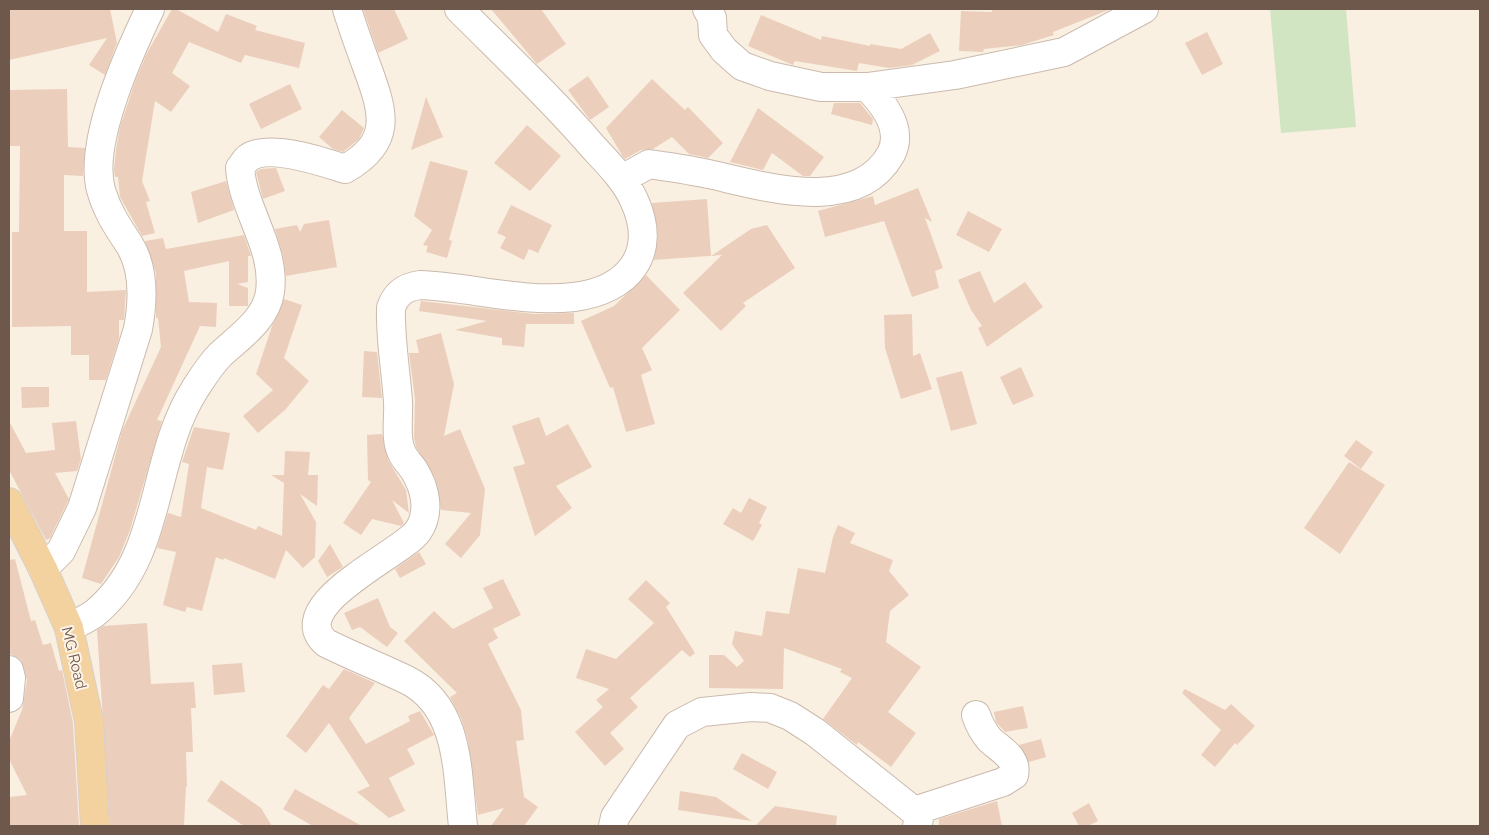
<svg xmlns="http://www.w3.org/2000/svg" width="1489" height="835" font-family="Raleway,sans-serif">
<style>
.green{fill:#d1e5c2}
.building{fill:#eccebc}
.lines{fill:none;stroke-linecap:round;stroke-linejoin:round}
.street-casing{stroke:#cbbaad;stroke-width:30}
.primary-casing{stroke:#d6d0cd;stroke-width:30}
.street{stroke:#fff;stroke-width:28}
.primary{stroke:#f3d2a0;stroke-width:28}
.labels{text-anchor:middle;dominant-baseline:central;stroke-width:4;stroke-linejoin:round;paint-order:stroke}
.street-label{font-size:15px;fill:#6e574b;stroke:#fdf4e7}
</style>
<rect width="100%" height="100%" fill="#f9f0e2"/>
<path class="green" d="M1270 9H1346L1356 127 1281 133Z"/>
<path class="building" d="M9 9H110L117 43 105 75 89 65 107 38 9 60Z
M172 9H176L218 32 226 14 257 26 255 30 305 43 299 68 245 55 241 63 189 42 172 73 190 86 171 112 155 101 142 181 150 201 146 202 155 233 142 236 120 197 118 177H115L114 170 116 150 120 127 136 79 147 53Z
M363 9H394L408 39 378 53Z
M491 9H541L566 44 537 64Z
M992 9H1111L1053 32 1054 35 1022 45 984 49 983 52 959 51 961 11 992 12Z
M761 15 821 40 822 36 870 46V44L901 49 930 33 940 51 912 65 889 68 859 63 857 71 795 61 793 65 748 46Z
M1207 32 1223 64 1202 75 1185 43Z
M588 76 609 107 590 120 568 90Z
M652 79 685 110 688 107 723 143 708 158 689 154 672 137 653 149 641 150 625 159 623 157 606 128Z
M290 84 302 109 261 129 249 104Z
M67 89 68 147 85 148 83 176 64 175V231H87V292L126 290 124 320H119V338L106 380H89V355H71V326L12 327V232H19L20 146H10L9 90Z
M426 97 443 137 411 150Z
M834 103H860L873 119 872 125 831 114Z
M758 108 824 157 810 176H803L772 153 763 170 730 162Z
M342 110 364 128 359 139 343 152 333 149 319 137Z
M527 125 561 156 530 191 494 163Z
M430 161 468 171 449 240 452 241 447 258 426 252 428 246 423 245 432 230 414 216Z
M276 168 285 191 263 199 256 172 261 169Z
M226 181 234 210 198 223 191 192Z
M918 188 932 222 925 218 943 268 935 271 939 288 912 297 884 221 825 237 818 211 873 196 875 205Z
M707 199 711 256 751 229 767 225 795 268 743 303 746 306 721 331 683 293 722 255 654 260 658 235 652 203Z
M511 205 552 225 538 253 529 249 524 260 500 248 506 237 497 233Z
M968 211 1002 229 989 252 956 235Z
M329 220 337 267 286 276 283 256 275 229 297 225 300 232 304 224Z
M244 235 251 256H248V282L237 284 248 288V306H229V261L184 271 189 302 217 303 216 327 200 326 157 420 162 421 130 530 119 557 101 584 82 578 122 431 161 347 158 318H156V273L145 241 163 238 166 249Z
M980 271 994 303 1025 282 1043 307 987 347 978 328 982 326 971 310 958 280Z
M646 275 680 310 642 348 652 370 641 375 655 424 626 432 613 387 610 388 581 321 614 306Z
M284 299 302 305 284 358 309 381 285 410 258 433 243 416 273 390 256 374 272 326Z
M421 301 534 314 574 313V324H526L524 347 502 345V338L455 330 487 321 419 311Z
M912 314 913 356 920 353 932 389 901 399 885 348 884 315Z
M441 333 454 384 444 436 460 429 485 489 480 535 461 558 445 544 471 513 441 510 435 478 416 447 414 438 415 399 409 353H419L416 340Z
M364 351 377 352 382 398 362 397Z
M1021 367 1034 396 1013 405 1000 377Z
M962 371 977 424 951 431 936 378Z
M21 387H49V407L22 408Z
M539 417 546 436 568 424 592 467 556 486 572 508 535 536 513 467 525 464 512 426Z
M9 421 26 453 55 450 52 423 76 421 81 459 77 471 55 473 69 499 50 538 46 540 9 470Z
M194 427 230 433 223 470 207 467 201 508 256 530 258 526 282 536 284 483 271 475H284L285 451 310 452 308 475H318L317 506 300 494 316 522 315 557 303 568 286 550 275 579 224 558 223 560 216 557 202 611 187 607 185 612 163 605 176 552 157 548 168 513 181 517 189 464 182 462Z
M382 434 388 460 406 490 409 513 392 500 404 523 401 526 372 519 361 535 343 523 371 482 368 480 367 435Z
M1356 440 1373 452 1361 469 1344 456Z
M1349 462 1385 485 1340 554 1304 528Z
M749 498 767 507 759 523 762 525 753 541 723 524 733 508 741 513Z
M838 525 855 533 850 543 893 560 889 571 909 595 890 611 886 642 921 667 888 712 916 733 891 767 858 742 857 745 823 719 852 678 840 672 842 669 784 648 783 689 709 688V655H724L737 667 744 661 732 644 735 631 762 636 766 611 789 614 798 568 825 573 833 537Z
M330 544 343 567 327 577 318 561Z
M419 552 426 564 400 578 395 569Z
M15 559 31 621 35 620 43 645 51 643 59 671 62 670 73 723 79 826H9V797L27 795 9 759V741L22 710 27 680 21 660 9 653V560Z
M503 579 521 615 493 629 498 638 488 644 521 710 524 740 516 741 524 797 538 807 524 826H491L504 808 478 815 468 741 461 718 450 697 457 693 404 641 434 611 453 629 493 608 483 588Z
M646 580 670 603 666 607 695 653 690 657 682 650 630 698 638 707 610 733 624 749 605 766 575 732 603 707 596 700 609 689 576 678 586 649 616 659 654 623 628 599Z
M378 598 390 627 398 633 387 647 360 627 352 630 344 613Z
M147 623 151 684 194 682 196 708H191L193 752H186L187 787 186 786 184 826H110L97 630 103 626Z
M242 663 245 692 214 695 212 665Z
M344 669 375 683 349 718 366 744 410 721 408 716 420 711 434 735 407 749 415 764 389 778 405 811 389 818 357 792 370 786 329 723 306 753 286 736 323 685 329 689Z
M1185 689 1225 710 1231 704 1255 726 1237 745 1235 743 1215 767 1201 755 1221 730 1182 693Z
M1023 706 1028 728 1005 732 996 722 994 712Z
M1041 739 1046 757 1029 762 1019 745Z
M742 753 777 772 768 789 733 769Z
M221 780 261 808 272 826H244L207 801Z
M295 789 362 826H313L283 809Z
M680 791 716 797 752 821 678 810Z
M997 801 1002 826H939V819Z
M1089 803 1098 821 1088 826H1079L1072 813Z
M775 806 837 816 836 826H755Z"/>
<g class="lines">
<g class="street-casing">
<path id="street" d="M459 9C504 54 551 98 593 147 608 163 625 180 634 200 659 254 628 290 574 297 522 303 471 287 420 285 405 287 396 293 391 308 390 339 396 371 398 402 399 418 395 437 401 451 404 459 410 464 414 470 425 488 431 512 418 531 402 554 283 605 326 643 352 656 380 667 407 680 461 707 457 775 463 826
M707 9 712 18 713 35 724 50 742 66 770 76 821 87H867L955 75 1064 52 1144 9
M622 179 649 164C670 167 692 170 713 175 766 187 857 215 891 154 904 129 884 104 867 87
M43 569 61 551 82 508 138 329C143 302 145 269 129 244 117 226 107 211 101 190 88 142 129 53 150 9
M69 628C77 623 87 619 95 613 164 556 150 459 195 389 202 378 210 365 220 355 239 337 266 320 270 292 276 248 243 210 240 168 243 165 245 160 248 158 268 143 323 162 345 169 393 142 384 113 367 67 360 48 353 29 347 9
M9 670 11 678 9 698
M914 811 1003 782 1014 775C1018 758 1001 750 990 740 984 733 979 724 976 715
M613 826 615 817 677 725 702 712 751 707 770 708 790 716 815 732 914 811 919 819 917 826"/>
</g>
<g class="primary-casing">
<path id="primary" d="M9 502 43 569 69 628 89 721 95 826"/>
</g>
<use href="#street" class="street"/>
<use href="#primary" class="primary"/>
</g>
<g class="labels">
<g class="street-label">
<text transform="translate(74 658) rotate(76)">MG Road</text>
</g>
</g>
<rect width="1489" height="835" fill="none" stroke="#6e574b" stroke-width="20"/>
</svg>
